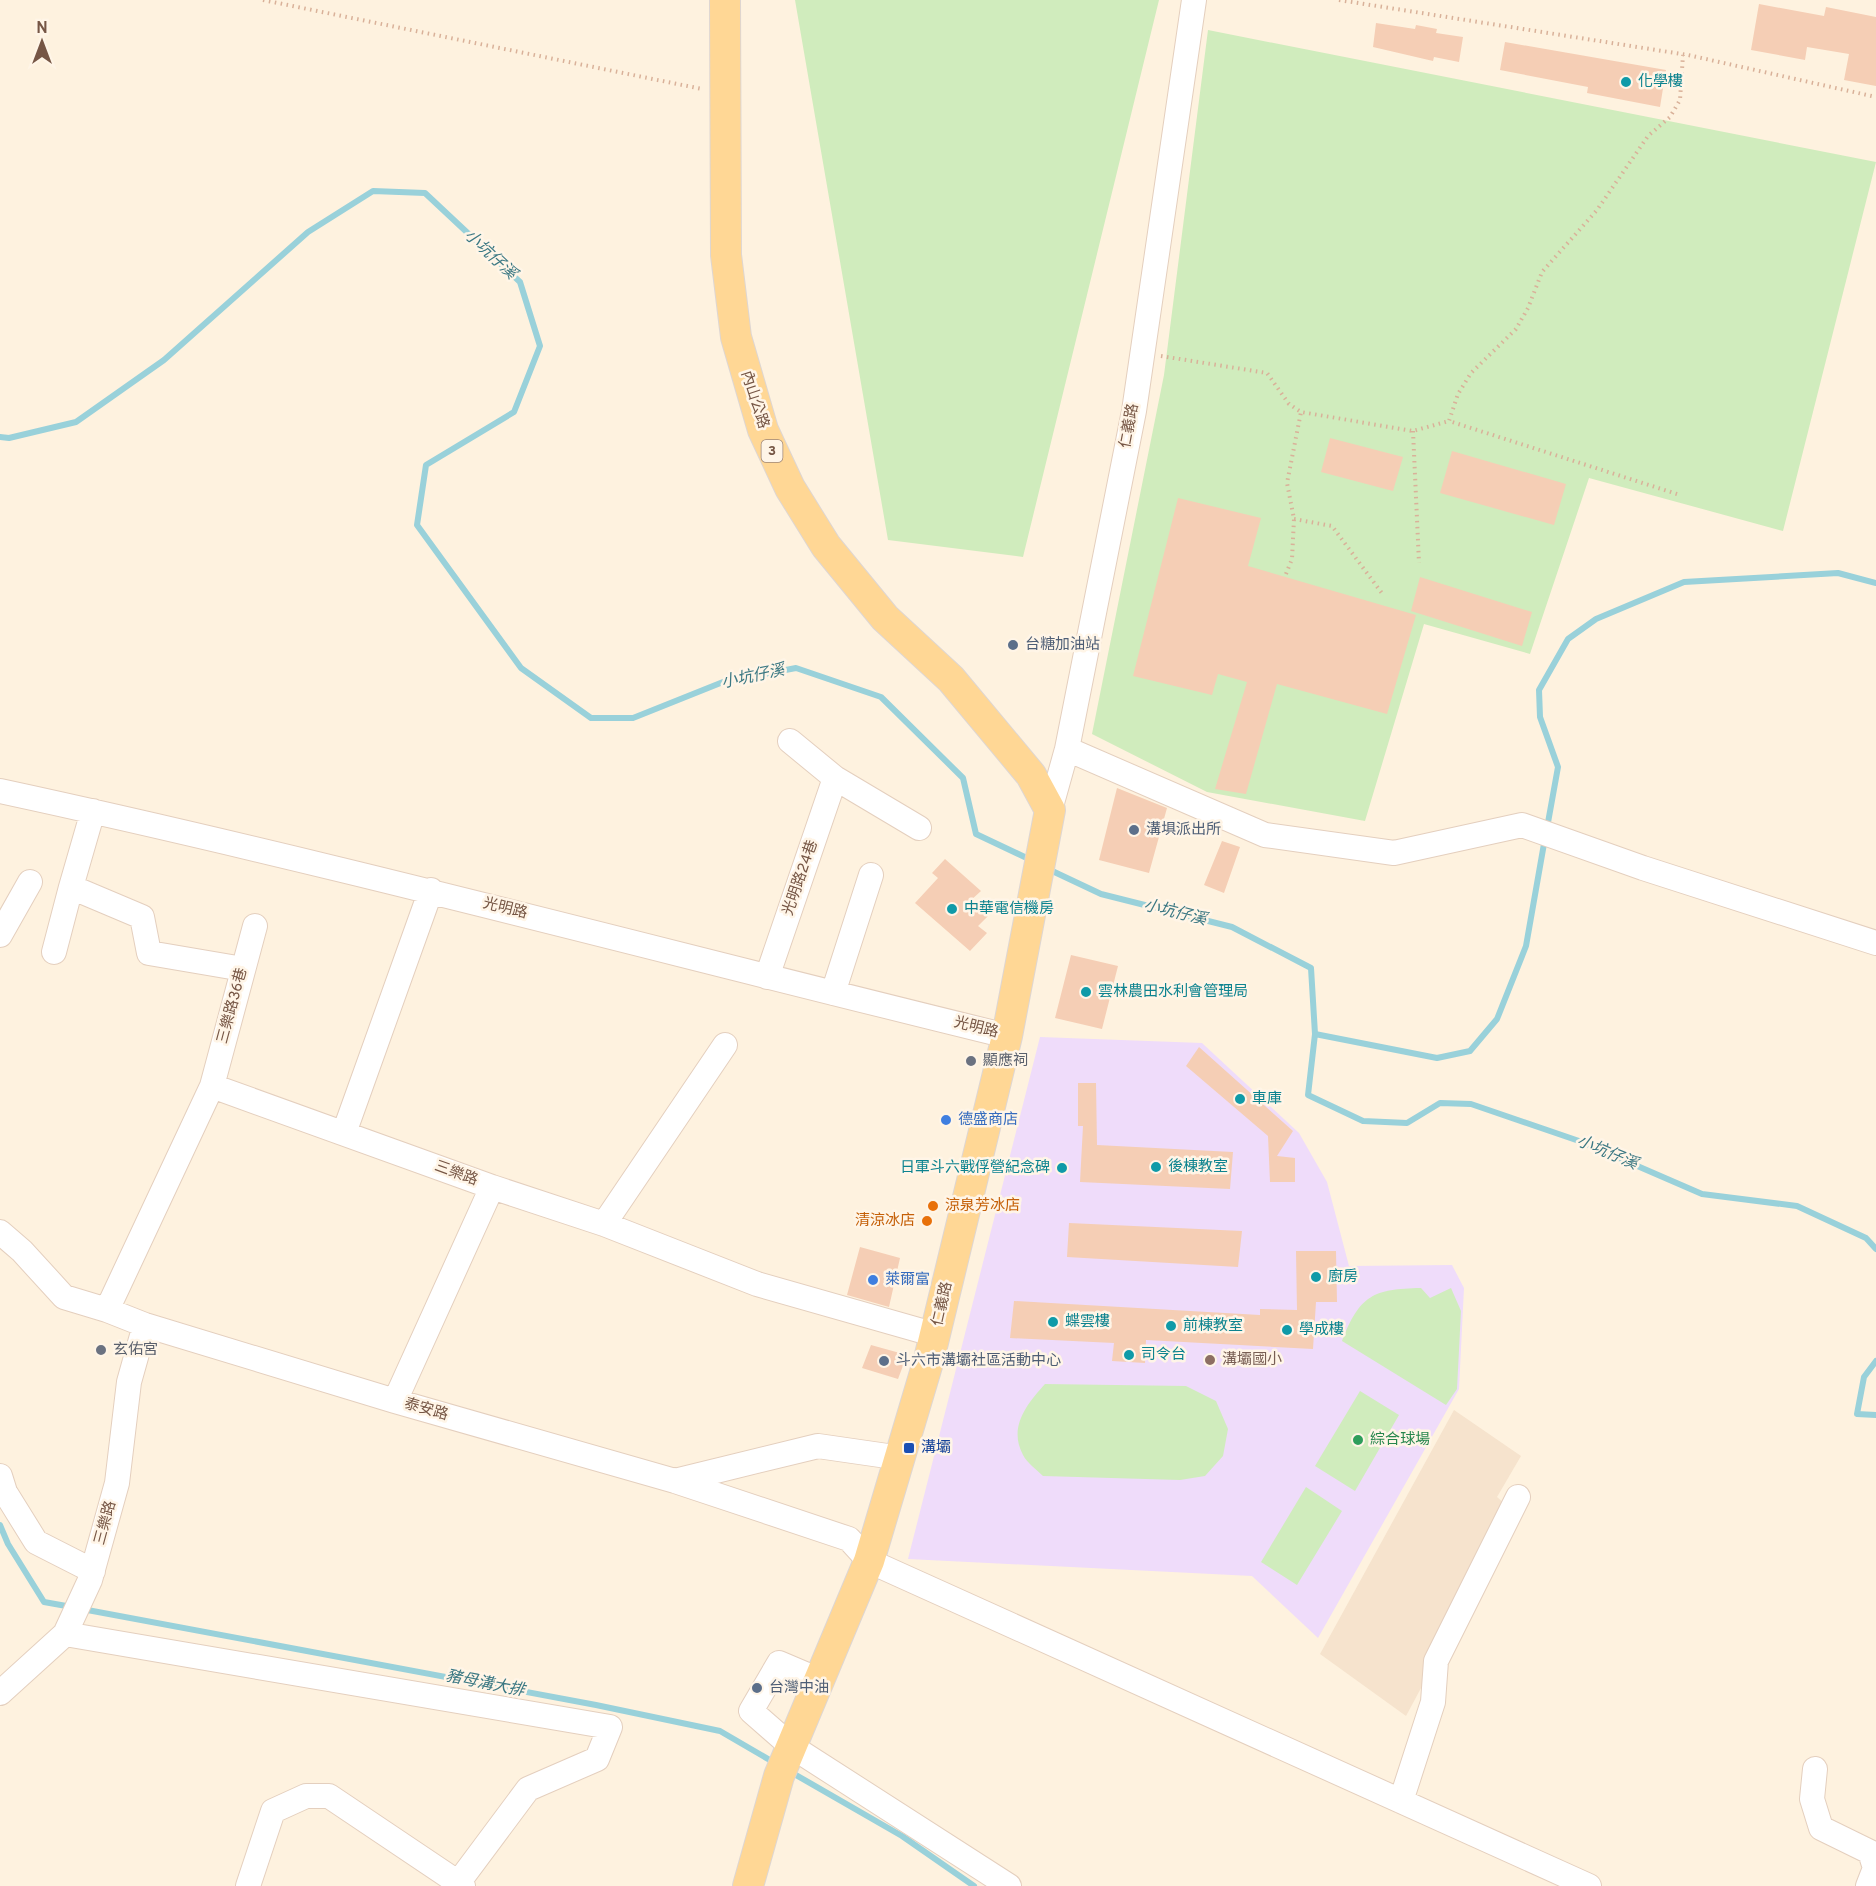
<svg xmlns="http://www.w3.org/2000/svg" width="1876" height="1886" font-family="Overpass,'Noto Sans TC',sans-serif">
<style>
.residential{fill:#f6e3cd}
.education{fill:#efdcfa}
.green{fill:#d0ecbd}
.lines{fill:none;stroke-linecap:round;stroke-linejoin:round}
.stream{stroke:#99d1da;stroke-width:6}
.building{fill:#f5ceb5}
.minor-casing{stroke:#e4cfbe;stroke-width:26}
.major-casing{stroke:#ded6d2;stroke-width:32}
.path{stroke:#d9b199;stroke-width:4;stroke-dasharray:1.5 4.5;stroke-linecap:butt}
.minor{stroke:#fff;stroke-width:24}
.major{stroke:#ffd795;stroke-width:30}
.culture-dot{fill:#0f9aa8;stroke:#fff5e7;stroke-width:2}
.service-dot{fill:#5c6f8a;stroke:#fff5e7;stroke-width:2}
.worship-dot{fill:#6b7280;stroke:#fff5e7;stroke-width:2}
.shop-dot{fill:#3f7fe0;stroke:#fff5e7;stroke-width:2}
.food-dot{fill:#e8710a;stroke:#fff5e7;stroke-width:2}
.education-dot{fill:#8d6e63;stroke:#fff5e7;stroke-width:2}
.leisure-dot{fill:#2e9e5b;stroke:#fff5e7;stroke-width:2}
.transit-dot{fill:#1a4fb4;stroke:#fff5e7;stroke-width:2}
.labels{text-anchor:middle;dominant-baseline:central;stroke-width:5;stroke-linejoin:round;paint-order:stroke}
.shield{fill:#fff5e7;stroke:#9f8676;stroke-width:1.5}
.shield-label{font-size:14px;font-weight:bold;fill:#765645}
.culture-label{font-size:15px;fill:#0d838f;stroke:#fff5e7;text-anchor:start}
.street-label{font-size:15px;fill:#765645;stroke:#fff5e7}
.service-label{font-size:15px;fill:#4e5e75;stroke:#fff5e7;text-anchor:start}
.worship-label{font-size:15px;fill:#5b616d;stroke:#fff5e7;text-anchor:start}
.shop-label{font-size:15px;fill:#366cbe;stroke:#fff5e7;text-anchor:start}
.food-label{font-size:15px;fill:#c56008;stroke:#fff5e7;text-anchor:start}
.education-label{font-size:15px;fill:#785e54;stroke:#fff5e7;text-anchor:start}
.leisure-label{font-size:15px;fill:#27864d;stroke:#fff5e7;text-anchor:start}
.transit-label{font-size:15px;fill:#164399;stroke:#fff5e7;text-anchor:start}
.water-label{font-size:16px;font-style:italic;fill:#3b7883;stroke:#fff5e7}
</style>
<rect width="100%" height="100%" fill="#fef2df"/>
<path class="residential" d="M1454 1410 1521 1456 1497 1497 1515 1513 1406 1716 1320 1654Z"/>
<path class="education" d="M1040 1037 1202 1043 1299 1133 1327 1182 1349 1266 1452 1265 1464 1288 1459 1389 1318 1638 1252 1576 908 1559Z"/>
<path class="green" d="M795 0H1159L1023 557 888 540Z
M1208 30 1876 162 1783 531 1589 478 1530 654 1424 624 1365 821 1207 792 1092 734 1164 375Z
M1421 1288 1430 1298 1451 1288 1461 1311 1457 1389 1446 1405 1342 1341C1360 1295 1373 1289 1421 1288Z
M1045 1384 1186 1386 1216 1401 1228 1429 1223 1456 1205 1476 1180 1480 1043 1476C1037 1470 1027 1463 1023 1455 1008 1427 1027 1404 1045 1384Z
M1360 1391 1399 1415 1355 1491 1315 1466Z
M1306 1487 1342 1511 1297 1585 1261 1562Z"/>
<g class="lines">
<path class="stream" d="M0 437 9 438 76 422 164 360 308 232 373 191 425 193 520 282 540 346 514 412 426 465 417 525 521 668 591 718H633L723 682 796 668 881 697 963 778 976 834 1031 860
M1547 828 1558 767 1540 717 1539 690 1568 639 1596 619 1684 582 1838 573 1876 583
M1048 869 1101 894 1232 927 1311 968 1315 1034 1308 1095 1363 1121 1407 1123 1440 1103 1471 1104 1582 1142 1702 1194 1797 1206 1866 1238 1876 1249
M1315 1034 1437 1058 1470 1051 1497 1019 1526 946 1545 838
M1876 1361 1864 1377 1857 1414 1876 1415
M0 1525 8 1544 44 1602 72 1607
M82 1609 596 1705 720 1731 775 1763
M789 1771 902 1836 974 1886"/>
</g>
<path class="building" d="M1759 4 1824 16 1826 7 1876 17V86L1844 80 1849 54 1807 47 1805 60 1751 50Z
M1376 23 1415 29 1416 25 1437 29 1436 33 1463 37 1459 62 1434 57 1433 61 1373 47Z
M1505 42 1666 70 1660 107 1587 93 1588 87 1500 70Z
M1330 438 1403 457 1393 491 1321 472Z
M1452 451 1566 484 1554 525 1440 493Z
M1178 498 1261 518 1248 566 1416 615 1387 714 1277 684 1246 794 1215 789 1247 682 1218 674 1212 695 1133 676Z
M1420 577 1532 612 1522 646 1411 611Z
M1117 788 1167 808 1149 873 1099 860Z
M1222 841 1240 847 1224 893 1204 885Z
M945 859 981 891 970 901 988 916 978 926 987 933 970 951 915 903 938 878 932 873Z
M1071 955 1118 966 1102 1029 1055 1018Z
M1199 1047 1293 1131 1277 1156 1295 1158V1182H1270L1268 1136 1186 1066Z
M1078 1083H1096L1097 1145 1233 1152 1230 1189 1080 1182 1083 1126H1078Z
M1069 1223 1242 1231 1238 1267 1067 1257Z
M860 1247 900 1258 889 1307 847 1295Z
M1296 1251H1336L1337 1302H1316L1313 1349 1146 1340 1145 1363 1112 1361 1114 1343 1010 1338 1014 1301 1260 1315V1309L1297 1310Z
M871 1345 907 1355 898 1379 862 1368Z"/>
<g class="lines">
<g class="minor-casing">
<path id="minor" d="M1067 749 1265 835 1394 853 1522 825 1643 868 1876 943
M835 778 919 828
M0 791C338 864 671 954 1007 1036
M1050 810 1067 749 1134 411 1194 0
M71 887 93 811
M0 935 30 882
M54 952 71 887 142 917 149 953 243 969
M767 977 835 778 790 741
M833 993 871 875
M212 1086 255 926
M344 1133 431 890
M604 1224 725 1045
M0 1232 22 1251 64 1297 107 1310 145 1325 395 1401 675 1481 849 1539 869 1561 1589 1886
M107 1310 212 1086 492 1187 604 1224 757 1284 936 1335
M395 1401 492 1187
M0 1476 5 1492 36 1542 93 1571
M675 1481 818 1446 901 1458
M65 1634 610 1727 597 1759 528 1789 458 1883
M819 1680 779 1663 751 1711 791 1746 1009 1886
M0 1693 65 1634 90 1580 117 1483 129 1382 145 1325
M1815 1769 1812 1799 1821 1828 1870 1852 1875 1868 1868 1886
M1401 1801 1433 1702 1436 1661 1518 1497
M248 1886 273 1811 306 1796H329L463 1886"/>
</g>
<g class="major-casing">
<path id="major" d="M725 0 726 255 736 337 763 430 790 488 826 546 885 618 951 679 1031 775 1050 810 1007 1036 929 1359 869 1561 779 1776 748 1886"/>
</g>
<path class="path" d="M263 0 702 89
M1339 0 1688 55 1876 97
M1161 356 1267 373 1289 404 1301 412 1413 431 1449 421
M1413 431 1419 563
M1677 494 1449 421 1458 394 1471 373 1516 329 1528 308 1542 272 1597 210 1648 136 1670 117 1680 100 1683 55
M1294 519 1332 526 1384 596
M1286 574 1292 559 1294 519 1287 483 1301 412"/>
<use href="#minor" class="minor"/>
<use href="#major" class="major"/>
</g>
<g class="culture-dot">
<circle cx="1626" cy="82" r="6"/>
<circle cx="952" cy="909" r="6"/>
<circle cx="1086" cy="992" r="6"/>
<circle cx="1240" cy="1099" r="6"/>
<circle cx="1156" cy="1167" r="6"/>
<circle cx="1062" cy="1168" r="6"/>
<circle cx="1316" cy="1277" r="6"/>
<circle cx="1053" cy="1322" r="6"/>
<circle cx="1171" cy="1326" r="6"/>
<circle cx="1287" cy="1330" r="6"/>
<circle cx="1129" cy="1355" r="6"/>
</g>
<g class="service-dot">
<circle cx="1013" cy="645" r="6"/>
<circle cx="1134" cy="830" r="6"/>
<circle cx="884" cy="1361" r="6"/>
<circle cx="757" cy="1688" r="6"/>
</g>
<g class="worship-dot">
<circle cx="971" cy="1061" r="6"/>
<circle cx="101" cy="1350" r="6"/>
</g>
<g class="shop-dot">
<circle cx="946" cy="1120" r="6"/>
<circle cx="873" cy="1280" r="6"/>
</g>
<g class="food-dot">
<circle cx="933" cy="1206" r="6"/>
<circle cx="927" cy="1221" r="6"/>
</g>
<circle class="education-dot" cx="1210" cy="1360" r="6"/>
<circle class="leisure-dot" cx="1358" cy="1440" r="6"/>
<rect class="transit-dot" x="903" y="1442" width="12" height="12" rx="3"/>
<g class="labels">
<rect class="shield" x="761.5" y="440" width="21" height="22" rx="4.5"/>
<g class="shield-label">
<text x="772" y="451">3</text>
</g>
<g class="culture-label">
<text x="1638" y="82">化學樓</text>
<text x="964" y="909">中華電信機房</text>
<text x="1098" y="992">雲林農田水利會管理局</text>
<text x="1252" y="1099">車庫</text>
<text x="1168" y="1167">後棟教室</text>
<text x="1050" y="1168" text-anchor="end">日軍斗六戰俘營紀念碑</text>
<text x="1328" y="1277">廚房</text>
<text x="1065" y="1322">蝶雲樓</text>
<text x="1183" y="1326">前棟教室</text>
<text x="1299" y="1330">學成樓</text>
<text x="1141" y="1355">司令台</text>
</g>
<g class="street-label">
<text transform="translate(754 400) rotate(72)">內山公路</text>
<text transform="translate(1130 426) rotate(-79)">仁義路</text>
<text transform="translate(801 878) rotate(-71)">光明路24巷</text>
<text transform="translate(505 909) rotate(14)">光明路</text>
<text transform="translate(233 1006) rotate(-75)">三樂路36巷</text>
<text transform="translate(976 1028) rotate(14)">光明路</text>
<text transform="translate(456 1174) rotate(20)">三樂路</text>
<text transform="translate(943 1304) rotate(-77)">仁義路</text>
<text transform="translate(426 1410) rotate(16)">泰安路</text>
<text transform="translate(106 1523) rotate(-75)">三樂路</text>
</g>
<g class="service-label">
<text x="1025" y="645">台糖加油站</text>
<text x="1146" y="830">溝埧派出所</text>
<text x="896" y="1361">斗六市溝壩社區活動中心</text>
<text x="769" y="1688">台灣中油</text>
</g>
<g class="worship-label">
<text x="983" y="1061">顯應祠</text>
<text x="113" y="1350">玄佑宮</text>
</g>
<g class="shop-label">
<text x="958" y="1120">德盛商店</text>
<text x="885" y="1280">萊爾富</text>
</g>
<g class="food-label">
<text x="945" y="1206">涼泉芳冰店</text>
<text x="915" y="1221" text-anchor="end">清涼冰店</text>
</g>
<g class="education-label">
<text x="1222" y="1360">溝壩國小</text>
</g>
<g class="leisure-label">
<text x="1370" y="1440">綜合球場</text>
</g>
<g class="transit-label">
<text x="921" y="1448">溝壩</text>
</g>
<g class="water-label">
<text transform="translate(490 255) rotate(43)">小坑仔溪</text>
<text transform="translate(753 677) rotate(-12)">小坑仔溪</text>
<text transform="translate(1175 913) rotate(14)">小坑仔溪</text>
<text transform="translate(1607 1153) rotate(23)">小坑仔溪</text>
<text transform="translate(485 1684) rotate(11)">豬母溝大排</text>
</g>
</g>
<g transform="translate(42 42)" stroke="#fff5e7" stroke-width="4.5" paint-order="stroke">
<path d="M0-4.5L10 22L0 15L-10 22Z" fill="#765645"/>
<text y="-9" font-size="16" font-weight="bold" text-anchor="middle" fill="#765645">N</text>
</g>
</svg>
